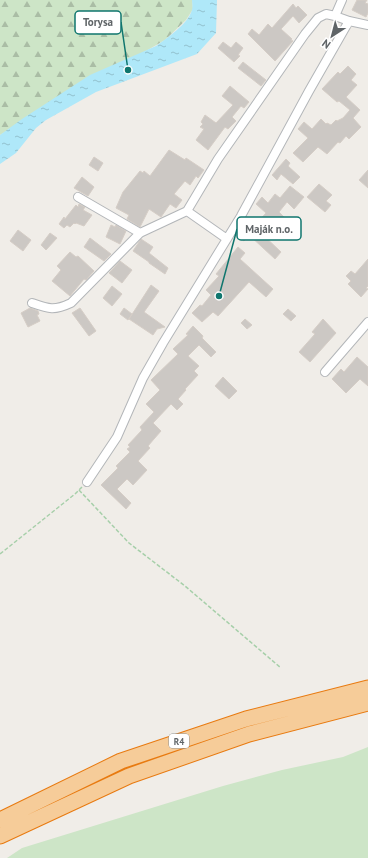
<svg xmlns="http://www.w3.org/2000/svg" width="368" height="858" font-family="'PT Sans',sans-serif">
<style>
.green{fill:#cde5c7}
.forest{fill:url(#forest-firs)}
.water{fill:url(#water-ripples)}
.building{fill:#ccc8c4;stroke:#d5cdc6}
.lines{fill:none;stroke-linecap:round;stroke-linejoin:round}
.minor-casing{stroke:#b3b6b9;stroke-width:10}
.motorway-casing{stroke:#e87a10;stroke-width:17}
.path{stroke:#a6cfa9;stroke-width:1.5;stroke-dasharray:4 2;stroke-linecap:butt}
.minor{stroke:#fff;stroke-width:8}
.motorway{stroke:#f6cc99;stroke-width:15}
.labels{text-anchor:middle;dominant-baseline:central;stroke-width:3.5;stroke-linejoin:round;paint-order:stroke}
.shield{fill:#fff;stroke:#8f9295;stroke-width:1}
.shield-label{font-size:9px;font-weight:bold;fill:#5f6467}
.leader{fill:none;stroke:#0f766e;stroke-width:1.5}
.callout-dot{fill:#0f766e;stroke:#fff;stroke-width:1.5}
.callout{fill:#fff;stroke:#0f766e;stroke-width:1.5}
.callout-label{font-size:11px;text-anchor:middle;font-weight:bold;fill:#5f6467}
</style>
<defs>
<pattern id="forest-firs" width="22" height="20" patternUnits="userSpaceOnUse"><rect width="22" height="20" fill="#cde5c7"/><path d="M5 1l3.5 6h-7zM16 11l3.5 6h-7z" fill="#aabda5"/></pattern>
<pattern id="water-ripples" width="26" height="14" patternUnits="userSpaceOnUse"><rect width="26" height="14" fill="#afe8f9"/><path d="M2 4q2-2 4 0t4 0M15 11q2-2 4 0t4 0" fill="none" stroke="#92c0cd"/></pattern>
</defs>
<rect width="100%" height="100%" fill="#f0ede8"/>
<path class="green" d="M368 747V858H7L22 848 223 786 282 770 343 757Z"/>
<path class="forest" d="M0 0H192L193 9 186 20 165 40 0 135Z"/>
<path class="water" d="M192 0H217L216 33 197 54 96 92 46 120 36 128 16 153 0 164V135L22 119 90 75 156 46C167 38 188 24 192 10 193 7 192 3 192 0Z"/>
<path class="building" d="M357 0H367L365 3 368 4V13L366 17 352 10Z
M293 4 296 8 298 6 307 15 299 23 293 16 281 29 292 39 291 40 293 41 275 61 248 34 252 29 259 35 268 24 272 28Z
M223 42 231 48 236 42 243 48 238 55 240 56 234 62 218 48Z
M243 62 266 80 261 86 238 68Z
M348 66 356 74 351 80 357 85 346 97 360 110 353 118 361 127 349 139 346 136 340 143 338 142 327 154 318 147 303 162 293 153 308 138 298 129 304 122 312 129 321 119 326 124 327 123 331 125 336 120 337 121 343 118 350 110 339 101 337 102 322 89 338 72 340 74Z
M230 86 249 102 244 108 241 106 232 117 236 121 228 129 225 127 208 150 196 140 204 129 200 127 203 124 201 122 205 115 216 123 233 105 222 96Z
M169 150 185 160 186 158 204 170 198 178 196 176 190 185 185 181 174 194 182 200 176 208 170 204 161 217 149 209 140 227 127 219 129 215 116 208 123 192 140 171 143 173 144 171 150 176Z
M94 157 103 163 98 171 89 165Z
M286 159 290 163 288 166 300 177 293 184 281 174 277 180 272 175Z
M368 170V188L359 180Z
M82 177 94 187 88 196 74 188Z
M319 184 332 195 326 201 331 205 325 212 307 197Z
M290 186 304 197 294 209 287 202 279 212 284 217 278 224 273 220 261 233 281 252 275 259 249 235 244 241 239 237 251 224 254 226 266 213 256 204 262 197 268 203 275 194 280 198Z
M79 204 85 207 83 210 92 215 84 226 76 223 75 224 74 223 70 227 67 225 64 228 59 224 64 217 65 219 76 205 78 207Z
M111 225 115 227 116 225 126 231 120 244 106 237Z
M18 230 31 240 23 251 10 241Z
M50 233 57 238 46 250 41 245Z
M90 238 111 254 104 261 84 247Z
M141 239 153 247 149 253 168 268 165 274 149 263V262L133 251Z
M238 247 245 253 240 259 273 289 266 297 249 282 218 316 213 312 202 322 192 313 200 305 202 306 211 295 206 290 219 276 216 274Z
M70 252 76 257 78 256 94 271 86 280 84 279 70 296 52 281 61 270 57 266Z
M368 259V286L366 288 368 289 361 297 348 284 351 281 346 276 351 271 355 274Z
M120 261 132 270 122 283 109 273Z
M151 285 159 291 144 312 165 327 157 329 153 335 129 319Z
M112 286 122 294 112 306 103 298Z
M30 308 38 311 39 314 37 315 40 321 28 327 21 313Z
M80 308 96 331 89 336 72 313Z
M124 308 132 314 128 320 120 314Z
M288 309 296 316 291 321 283 314Z
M245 319 252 325 247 329 241 323Z
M323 319 336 333 310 362 299 352 315 334 312 332Z
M193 326 203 336 202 338 216 352 211 357 199 345 188 356 199 366 194 371 198 375 185 389 186 390 178 399 183 404 177 410 171 404 153 423 161 431 154 439 148 446 150 448 138 461 147 470 133 485 127 479 117 489 131 503 126 509 101 485 118 468 116 466 130 452 127 449 130 447 128 445 142 430 140 427 154 412 146 404 160 390 151 380 178 354 173 349 188 335 186 334Z
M357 357 368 367V386L360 379 346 393 332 379 341 369 344 372Z
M223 377 237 391 229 399 215 386Z"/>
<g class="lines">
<g class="minor-casing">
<path id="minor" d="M335 16 342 0
M78 197 140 233
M187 211 227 239
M32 303C49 309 54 311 71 303L140 233 187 211 218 159 305 34 318 18 326 14 335 16 349 21 368 25
M325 372 368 322
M87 482 117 437 143 378 163 343 241 216 309 91 349 21"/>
</g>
<g class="motorway-casing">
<path id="motorway" d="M0 820 121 761 246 719 368 688
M0 836 129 776 249 734 368 703"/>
</g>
<path class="path" d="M79 490 129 543 185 586 281 668
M0 554 75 494 82 487"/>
<use href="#minor" class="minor"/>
<use href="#motorway" class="motorway"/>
</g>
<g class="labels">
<rect class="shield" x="169" y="734" width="20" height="14" rx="3"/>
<g class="shield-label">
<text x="179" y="741">R4</text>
</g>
</g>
<path class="leader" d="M128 70L121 22M219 296L237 229"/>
<g class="callout-dot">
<circle cx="128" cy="70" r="4"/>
<circle cx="219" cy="296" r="4"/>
</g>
<g class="callout">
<rect x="75" y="11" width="46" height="23" rx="4"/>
<rect x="237" y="217" width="64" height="23" rx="4"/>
</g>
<g class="callout-label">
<text x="98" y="26">Torysa</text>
<text x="269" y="233">Maják n.o.</text>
</g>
<g transform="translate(332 36) rotate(216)" stroke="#ffffff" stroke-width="3" paint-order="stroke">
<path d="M0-3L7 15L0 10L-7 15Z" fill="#5f6467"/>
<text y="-6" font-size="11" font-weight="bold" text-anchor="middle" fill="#5f6467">N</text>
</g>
</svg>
